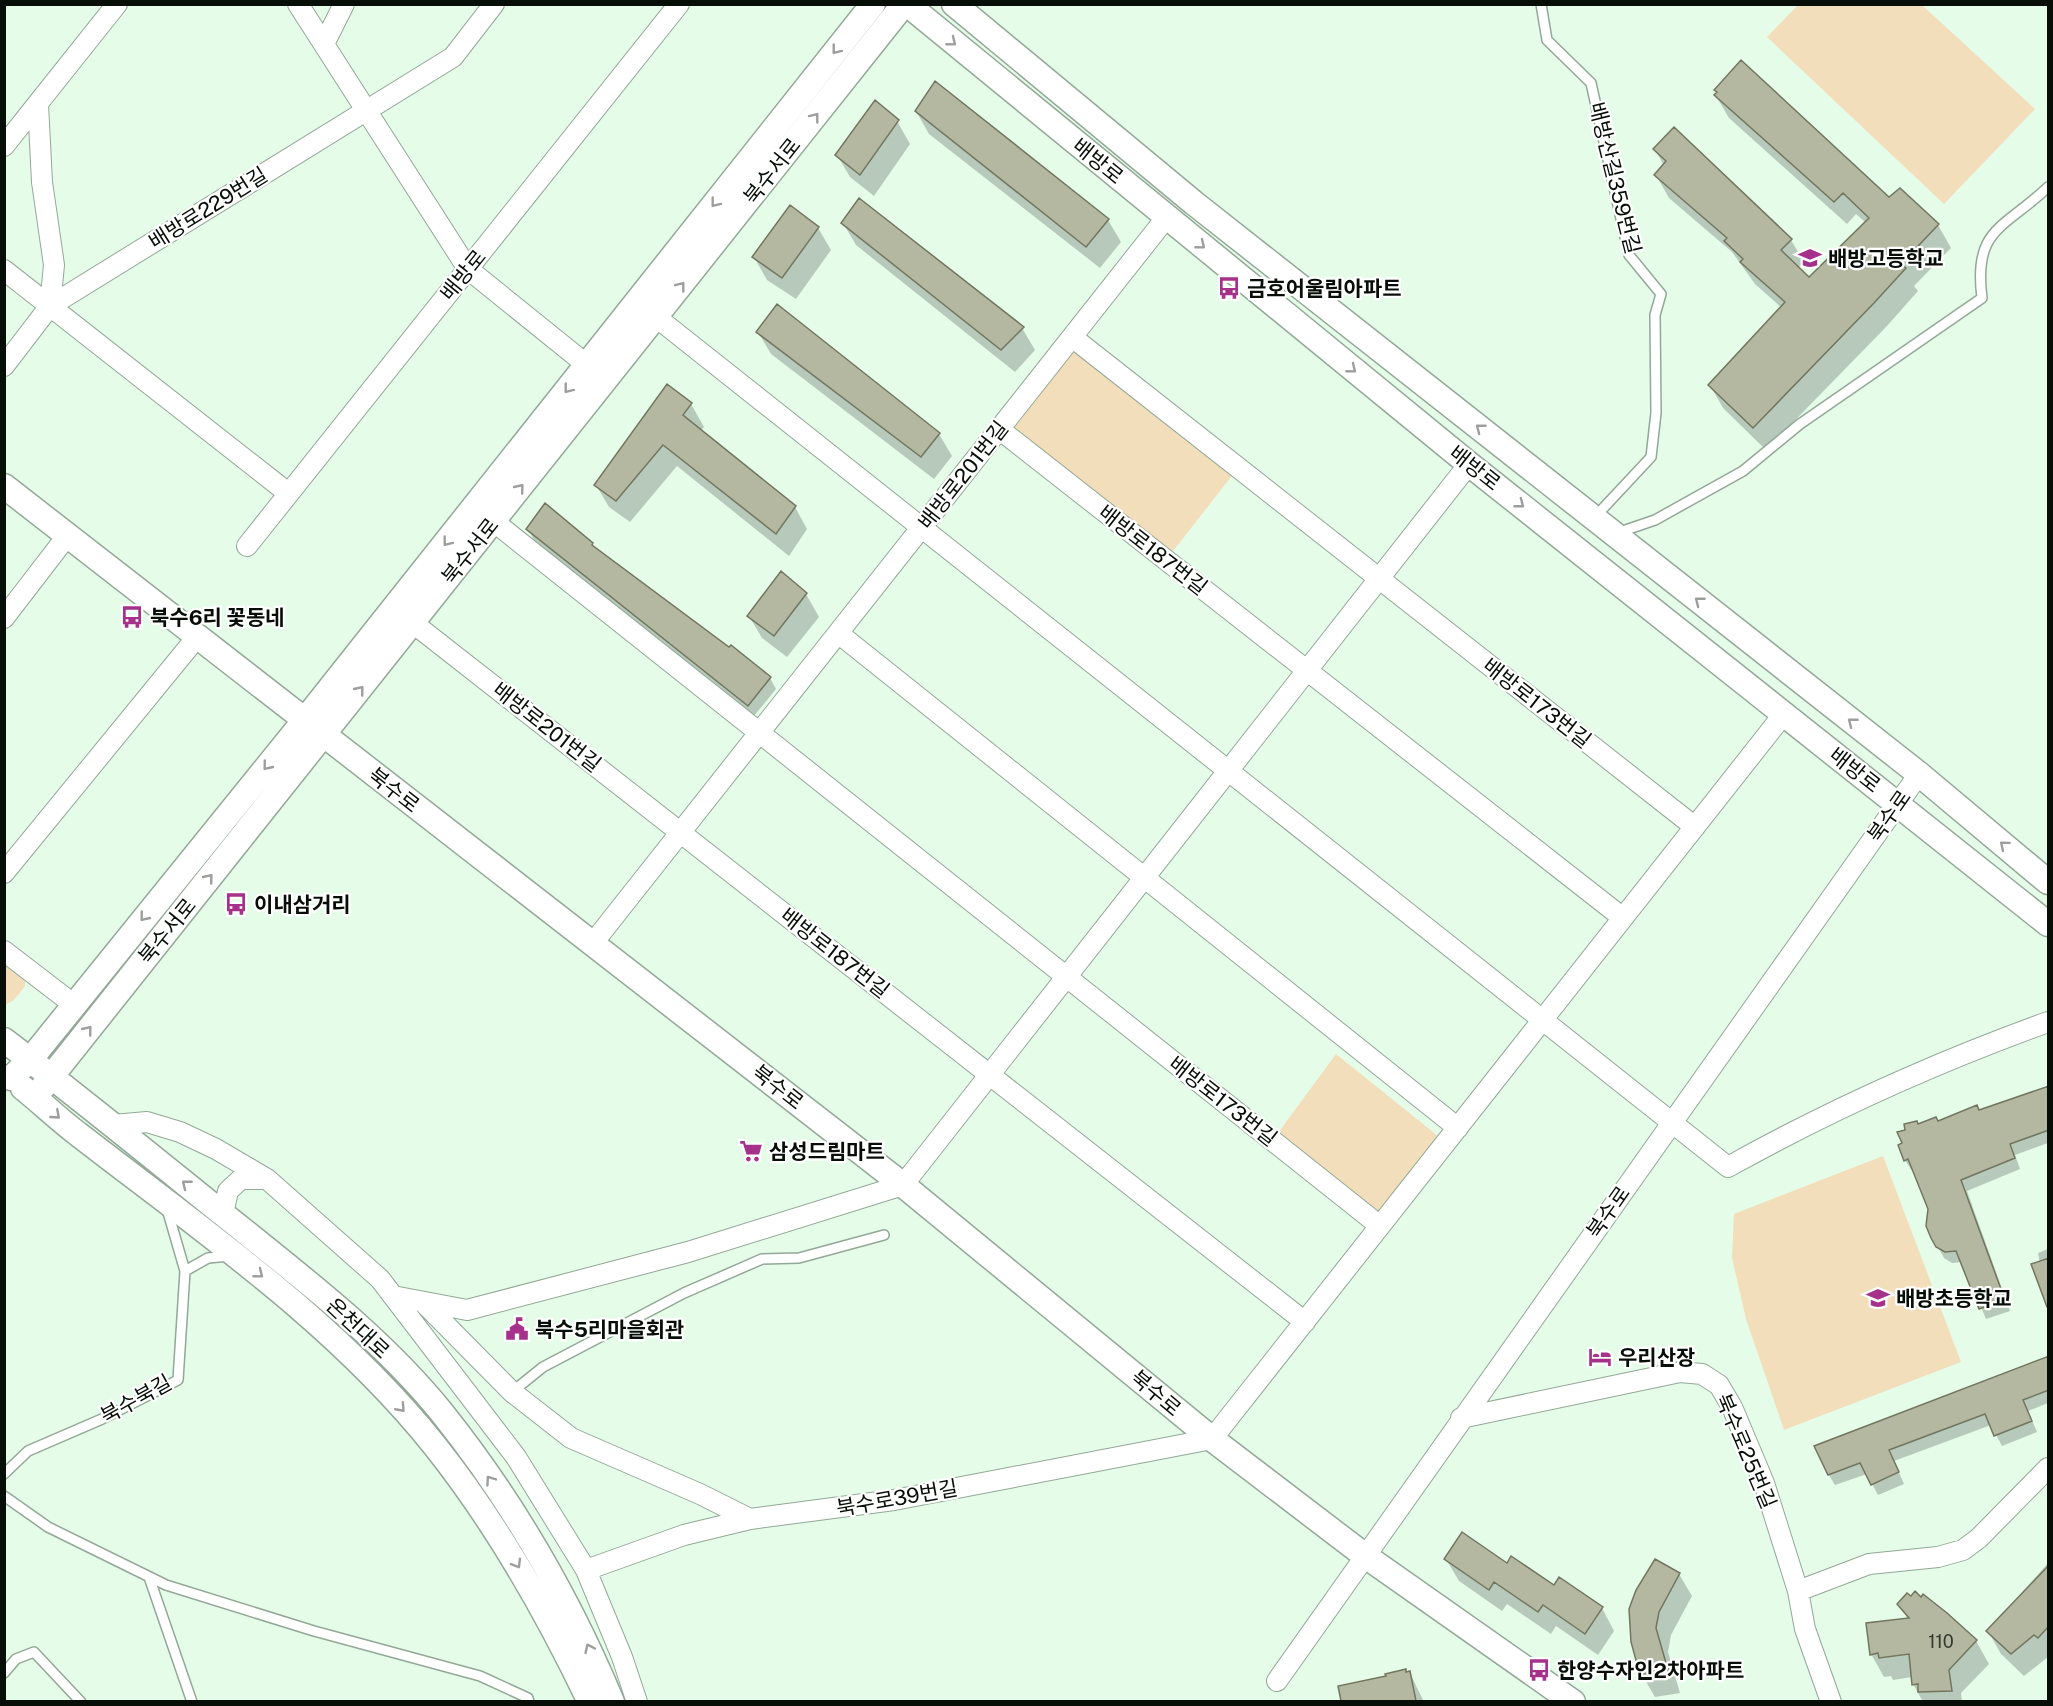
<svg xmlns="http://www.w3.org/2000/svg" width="2053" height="1706" font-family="'Public Sans','Noto Sans KR',sans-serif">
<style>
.green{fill:#f2debb}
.shadow{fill:#0003}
.building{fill:#b4b8a0;stroke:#72765f;stroke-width:1.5}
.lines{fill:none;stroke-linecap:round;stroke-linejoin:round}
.service-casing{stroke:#93a897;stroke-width:12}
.minor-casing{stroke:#93a897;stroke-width:22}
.tertiary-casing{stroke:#93a897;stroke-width:27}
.service{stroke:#fff;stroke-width:9}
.minor{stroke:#fff;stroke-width:20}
.tertiary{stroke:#fff;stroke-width:24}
.oneway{stroke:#9c9f9c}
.labels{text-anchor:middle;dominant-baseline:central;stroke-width:4.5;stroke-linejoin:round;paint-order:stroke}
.number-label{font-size:18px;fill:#32382e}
.street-label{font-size:21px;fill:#070e08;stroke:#fff}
.poi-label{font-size:21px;font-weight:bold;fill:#070e08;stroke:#fff;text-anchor:start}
</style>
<rect width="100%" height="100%" fill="#e5fce9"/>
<path class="green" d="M1798 5H1922L2035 109 1944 204 1767 37Z
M1068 335 1238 468 1170 555 998 422Z
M4 962 25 978V986L14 1000 5 1005Z
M1336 1054 1438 1136 1378 1215 1278 1133Z
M1883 1156 1961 1362 1784 1430 1746 1319 1732 1258 1734 1214Z"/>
<path class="shadow" d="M1716 96 1889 199 1900 190 1938 225 1951 248 1914 286 1918 291 1887 326 1766 450 1723 408 1710 385 1782 308 1755 284 1732 252 1669 198 1656 175 1664 166 1655 149 1791 240 1804 262 1798 268 1809 280 1866 223 1856 214 1847 224 1729 118Z
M916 111 1108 220 1121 242 1100 268 929 134Z
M897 121 910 144 874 196 850 177 837 155Z
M843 223 1022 328 1035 350 1015 372 856 245Z
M818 228 831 250 796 299 767 280 754 257Z
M758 332 939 434 952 456 934 479 771 354Z
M691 404 704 427 701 431 795 507 807 529 789 556 677 466 630 522 609 507 596 485Z
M528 529 592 544 595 550 770 678 776 689 754 716 534 540Z
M806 594 819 617 787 657 762 638 749 616Z
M2048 1087V1143L2015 1155 2020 1169 1967 1191 2010 1311 1986 1319 1962 1262 1952 1263 1944 1258 1933 1238 1930 1209 1914 1170 1912 1171 1905 1160 1903 1144 1918 1126 1979 1112Z
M2048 1249V1306L2038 1253Z
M2048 1357V1403L2028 1411 2037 1432 2002 1446 1991 1425 1894 1461 1904 1484 1878 1495 1867 1474 1835 1485 1829 1475Z
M1446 1559 1507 1565 1602 1608 1614 1631 1598 1655 1556 1626 1551 1634 1507 1604 1502 1611 1459 1581Z
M2048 1563V1657L2024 1676 2001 1654 1988 1631Z
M1679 1574 1692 1596 1671 1635 1668 1652 1680 1693 1655 1697 1642 1675 1638 1590Z
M1899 1604 1946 1614 1976 1641 1989 1664 1961 1693 1962 1702H1923L1913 1684 1912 1677 1893 1680 1891 1676 1884 1677 1871 1654 1908 1619Z
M1405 1670 1410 1673 1424 1702H1343L1340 1687 1387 1677Z"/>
<path class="building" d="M1741 60 1889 197 1900 188 1939 224 1901 264 1906 268 1874 303 1753 428 1708 385 1785 302 1740 262 1743 259 1724 241 1727 238 1654 175 1666 161 1653 149 1674 127 1792 239 1781 250 1809 277 1869 218 1843 193 1834 202 1714 95 1717 92 1714 90Z
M935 81 1109 219 1086 247 915 111Z
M875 100 899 120 860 175 835 155Z
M859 198 1024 327 1001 350 841 223Z
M790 205 819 227 782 278 752 257Z
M777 304 940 433 921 457 756 332Z
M667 384 692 403 683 415 796 506 776 534 663 445 616 501 594 485Z
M545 503 593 543 592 545 729 647 731 645 771 677 748 706 526 529Z
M781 571 807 593 774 636 747 616Z
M2049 1086V1130L2010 1144 2015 1158 1961 1180 2005 1300 1979 1309 1956 1251 1945 1252 1936 1247 1931 1238 1926 1226 1928 1209 1908 1159 1904 1161 1898 1145 1902 1143 1897 1132 1905 1130 1904 1124 1917 1121 1918 1124 1936 1117 1938 1121 1977 1105 1979 1110Z
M2049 1258V1307H2047L2031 1264Z
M2049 1356V1390L2023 1400 2032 1421 1994 1436 1985 1414 1889 1450 1899 1472 1871 1485 1860 1463 1828 1475 1814 1446Z
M1462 1532 1507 1563 1511 1556 1554 1585 1559 1577 1603 1607 1585 1634 1543 1605 1538 1612 1494 1582 1489 1590 1444 1559Z
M1655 1559 1680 1573 1659 1612 1656 1628 1668 1670 1640 1675 1631 1642 1629 1609 1636 1590Z
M2049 1565V1626L2038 1638 2034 1635 2011 1654 1986 1631Z
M1915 1591 1921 1597 1923 1594 1947 1613 1977 1640 1949 1670 1952 1691 1918 1692V1684L1912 1685 1909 1654 1879 1658 1878 1653 1870 1655 1866 1623 1909 1618 1897 1604 1907 1593 1911 1596Z
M1406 1669V1672L1410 1671 1416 1701H1341L1338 1686 1386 1676 1385 1674Z"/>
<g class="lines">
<g class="service-casing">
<path id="service" d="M1541 4 1547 40 1591 83 1629 255 1661 294 1655 315 1656 413 1651 457 1594 518
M1617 533 1655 520 1743 471 1800 424 1982 298C1973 228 2004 229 2048 187
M185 1271 208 1258 230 1256
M512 1392 543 1367 684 1293 762 1259 799 1258 884 1235
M4 1474 28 1451 102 1419 178 1380 185 1271 167 1209
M4 1496 48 1527 166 1585 314 1631 480 1676 528 1698 529 1702
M149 1577 192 1702
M4 1673 16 1659 34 1652 81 1702"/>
</g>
<g class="minor-casing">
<path id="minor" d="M298 4 468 269 587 365
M324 44 344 4
M38 104 42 182 54 265 50 306
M4 146 117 4
M4 270 288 493
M656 317 1728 1167C1832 1109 1937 1062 2048 1022
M1072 337 1695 827
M4 366 50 306 453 57 494 4
M999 429 1623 918
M493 521 1380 1226
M247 546 679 4
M4 618 67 536
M413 623 1305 1322
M838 633 1458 1128
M4 873 197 637
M593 943 1166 218
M4 951 73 1004
M113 1125 147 1122 180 1132 216 1149 267 1179 380 1279 516 1457 586 1570 622 1657 637 1702
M223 1214 228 1191 241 1179H267
M393 1296 467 1310 688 1252 903 1185 1469 464
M423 1302 512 1392 571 1438 700 1494 750 1519
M1461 1418 1680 1372 1702 1374 1719 1385 1732 1407 1764 1483 1798 1591 1805 1629 1831 1702
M586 1570 684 1535 750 1519 894 1500 1212 1439 1783 715
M1798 1591 1869 1564 1938 1557 1963 1550 1979 1538 2048 1468
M1277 1681 1919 774"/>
</g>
<g class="tertiary-casing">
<path id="tertiary" d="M907 4 1469 464 2048 924
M954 4 1194 203 1919 774 2048 882
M4 486 903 1185 1212 1439 1364 1555 1573 1702
M4 1040C79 1097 151 1156 223 1214 300 1276 381 1337 443 1414 513 1502 569 1599 612 1702
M11 1078 30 1060 304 721 873 4
M23 1088C42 1103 59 1120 78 1134 203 1231 336 1322 435 1446 497 1524 547 1612 590 1702
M35 1097 904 4"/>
</g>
<use href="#service" class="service"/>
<use href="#minor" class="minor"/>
<use href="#tertiary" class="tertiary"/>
</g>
<defs><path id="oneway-chevron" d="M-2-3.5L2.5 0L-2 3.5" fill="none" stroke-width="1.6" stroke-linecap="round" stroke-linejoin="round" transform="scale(1.5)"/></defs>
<g class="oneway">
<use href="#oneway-chevron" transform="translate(952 42) rotate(39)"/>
<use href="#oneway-chevron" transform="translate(836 50) rotate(128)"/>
<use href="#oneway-chevron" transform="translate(815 117) rotate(-52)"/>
<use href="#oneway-chevron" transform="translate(715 203) rotate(128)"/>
<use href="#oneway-chevron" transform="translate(1201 245) rotate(39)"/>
<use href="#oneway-chevron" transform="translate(681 286) rotate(-52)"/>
<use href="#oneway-chevron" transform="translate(1352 369) rotate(39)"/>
<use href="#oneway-chevron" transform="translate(568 389) rotate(128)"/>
<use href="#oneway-chevron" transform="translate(1480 428) rotate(-142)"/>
<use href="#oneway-chevron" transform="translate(520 488) rotate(-51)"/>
<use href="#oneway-chevron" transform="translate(1520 504) rotate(38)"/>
<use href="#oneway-chevron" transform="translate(447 542) rotate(128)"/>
<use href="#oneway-chevron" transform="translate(1699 601) rotate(-142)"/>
<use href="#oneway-chevron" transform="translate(360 690) rotate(-51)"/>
<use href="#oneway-chevron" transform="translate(1852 722) rotate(-142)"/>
<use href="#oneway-chevron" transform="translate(267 766) rotate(129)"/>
<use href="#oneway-chevron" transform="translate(2004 845) rotate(-140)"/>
<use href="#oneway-chevron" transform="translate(209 878) rotate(-51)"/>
<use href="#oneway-chevron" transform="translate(144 917) rotate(129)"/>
<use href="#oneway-chevron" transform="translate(88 1030) rotate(-51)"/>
<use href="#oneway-chevron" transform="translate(56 1115) rotate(41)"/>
<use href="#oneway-chevron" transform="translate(186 1184) rotate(-141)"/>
<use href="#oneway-chevron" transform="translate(259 1274) rotate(39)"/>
<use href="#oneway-chevron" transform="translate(401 1408) rotate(48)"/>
<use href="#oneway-chevron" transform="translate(490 1480) rotate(-125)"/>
<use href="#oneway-chevron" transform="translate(517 1564) rotate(59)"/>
<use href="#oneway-chevron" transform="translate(589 1648) rotate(-115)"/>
</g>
<defs>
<g id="school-bare" transform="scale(1.8)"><path d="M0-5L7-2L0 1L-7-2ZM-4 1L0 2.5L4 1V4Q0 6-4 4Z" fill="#a6318b" stroke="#fff" stroke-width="2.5" paint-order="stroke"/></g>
<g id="bus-bare" transform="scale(1.8)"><path d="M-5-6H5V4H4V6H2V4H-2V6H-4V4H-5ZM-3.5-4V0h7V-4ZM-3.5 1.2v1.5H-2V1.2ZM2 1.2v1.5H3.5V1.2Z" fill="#a6318b" stroke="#fff" stroke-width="2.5" paint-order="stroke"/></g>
<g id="supermarket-bare" transform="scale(1.8)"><path d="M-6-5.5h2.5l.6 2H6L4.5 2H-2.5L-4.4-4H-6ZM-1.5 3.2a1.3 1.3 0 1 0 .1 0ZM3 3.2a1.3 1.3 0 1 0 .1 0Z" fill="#a6318b" stroke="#fff" stroke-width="2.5" paint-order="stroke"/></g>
<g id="civic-bare" transform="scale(1.8)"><path d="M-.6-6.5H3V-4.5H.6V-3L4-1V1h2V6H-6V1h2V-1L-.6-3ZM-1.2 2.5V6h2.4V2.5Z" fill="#a6318b" stroke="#fff" stroke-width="2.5" paint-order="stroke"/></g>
<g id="hotel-bare" transform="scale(1.8)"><path d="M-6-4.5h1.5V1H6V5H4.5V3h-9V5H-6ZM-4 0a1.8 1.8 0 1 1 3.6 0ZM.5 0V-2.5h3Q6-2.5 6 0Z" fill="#a6318b" stroke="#fff" stroke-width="2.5" paint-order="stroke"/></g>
</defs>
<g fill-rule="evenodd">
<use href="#school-bare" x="1810" y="258"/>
<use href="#bus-bare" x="1229" y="288"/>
<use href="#bus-bare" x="132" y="617"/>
<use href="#bus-bare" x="236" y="904"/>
<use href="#supermarket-bare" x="751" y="1151"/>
<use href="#school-bare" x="1878" y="1298"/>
<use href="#civic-bare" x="517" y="1329"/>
<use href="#hotel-bare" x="1600" y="1357"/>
<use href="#bus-bare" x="1539" y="1670"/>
</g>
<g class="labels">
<g class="number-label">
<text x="1941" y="1641">110</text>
</g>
<g class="street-label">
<text transform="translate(1098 161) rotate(39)">배방로</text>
<text transform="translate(772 171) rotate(-52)">북수서로</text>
<text transform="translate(1615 178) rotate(76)">배방산길359번길</text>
<text transform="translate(208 208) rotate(-32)">배방로229번길</text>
<text transform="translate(463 275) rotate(-51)">배방로</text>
<text transform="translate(1475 468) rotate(38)">배방로</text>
<text transform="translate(963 475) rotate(-52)">배방로201번길</text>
<text transform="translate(1153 550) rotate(38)">배방로187번길</text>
<text transform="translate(470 551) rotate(-52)">북수서로</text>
<text transform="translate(1537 703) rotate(38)">배방로173번길</text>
<text transform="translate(547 727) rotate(38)">배방로201번길</text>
<text transform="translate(1855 770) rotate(38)">배방로</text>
<text transform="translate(394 790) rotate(38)">북수로</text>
<text transform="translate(1889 816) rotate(-55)">북수로</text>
<text transform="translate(167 931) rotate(-51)">북수서로</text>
<text transform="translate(835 953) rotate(38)">배방로187번길</text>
<text transform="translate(778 1087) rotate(38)">북수로</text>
<text transform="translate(1223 1101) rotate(38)">배방로173번길</text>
<text transform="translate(1608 1212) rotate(-55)">북수로</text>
<text transform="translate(358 1328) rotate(43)">온천대로</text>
<text transform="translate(1156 1393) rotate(40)">북수로</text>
<text transform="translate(136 1399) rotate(-29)">북수북길</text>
<text transform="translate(1746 1451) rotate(67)">북수로25번길</text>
<text transform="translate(897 1498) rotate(-10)">북수로39번길</text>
</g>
<g class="poi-label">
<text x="1828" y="258">배방고등학교</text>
<text x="1247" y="288">금호어울림아파트</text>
<text x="150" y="617">북수6리 꽃동네</text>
<text x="254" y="904">이내삼거리</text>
<text x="769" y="1151">삼성드림마트</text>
<text x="1896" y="1298">배방초등학교</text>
<text x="535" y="1329">북수5리마을회관</text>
<text x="1618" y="1357">우리산장</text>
<text x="1557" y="1670">한양수자인2차아파트</text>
</g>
</g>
<rect width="2053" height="1706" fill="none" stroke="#070e08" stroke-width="12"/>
</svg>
